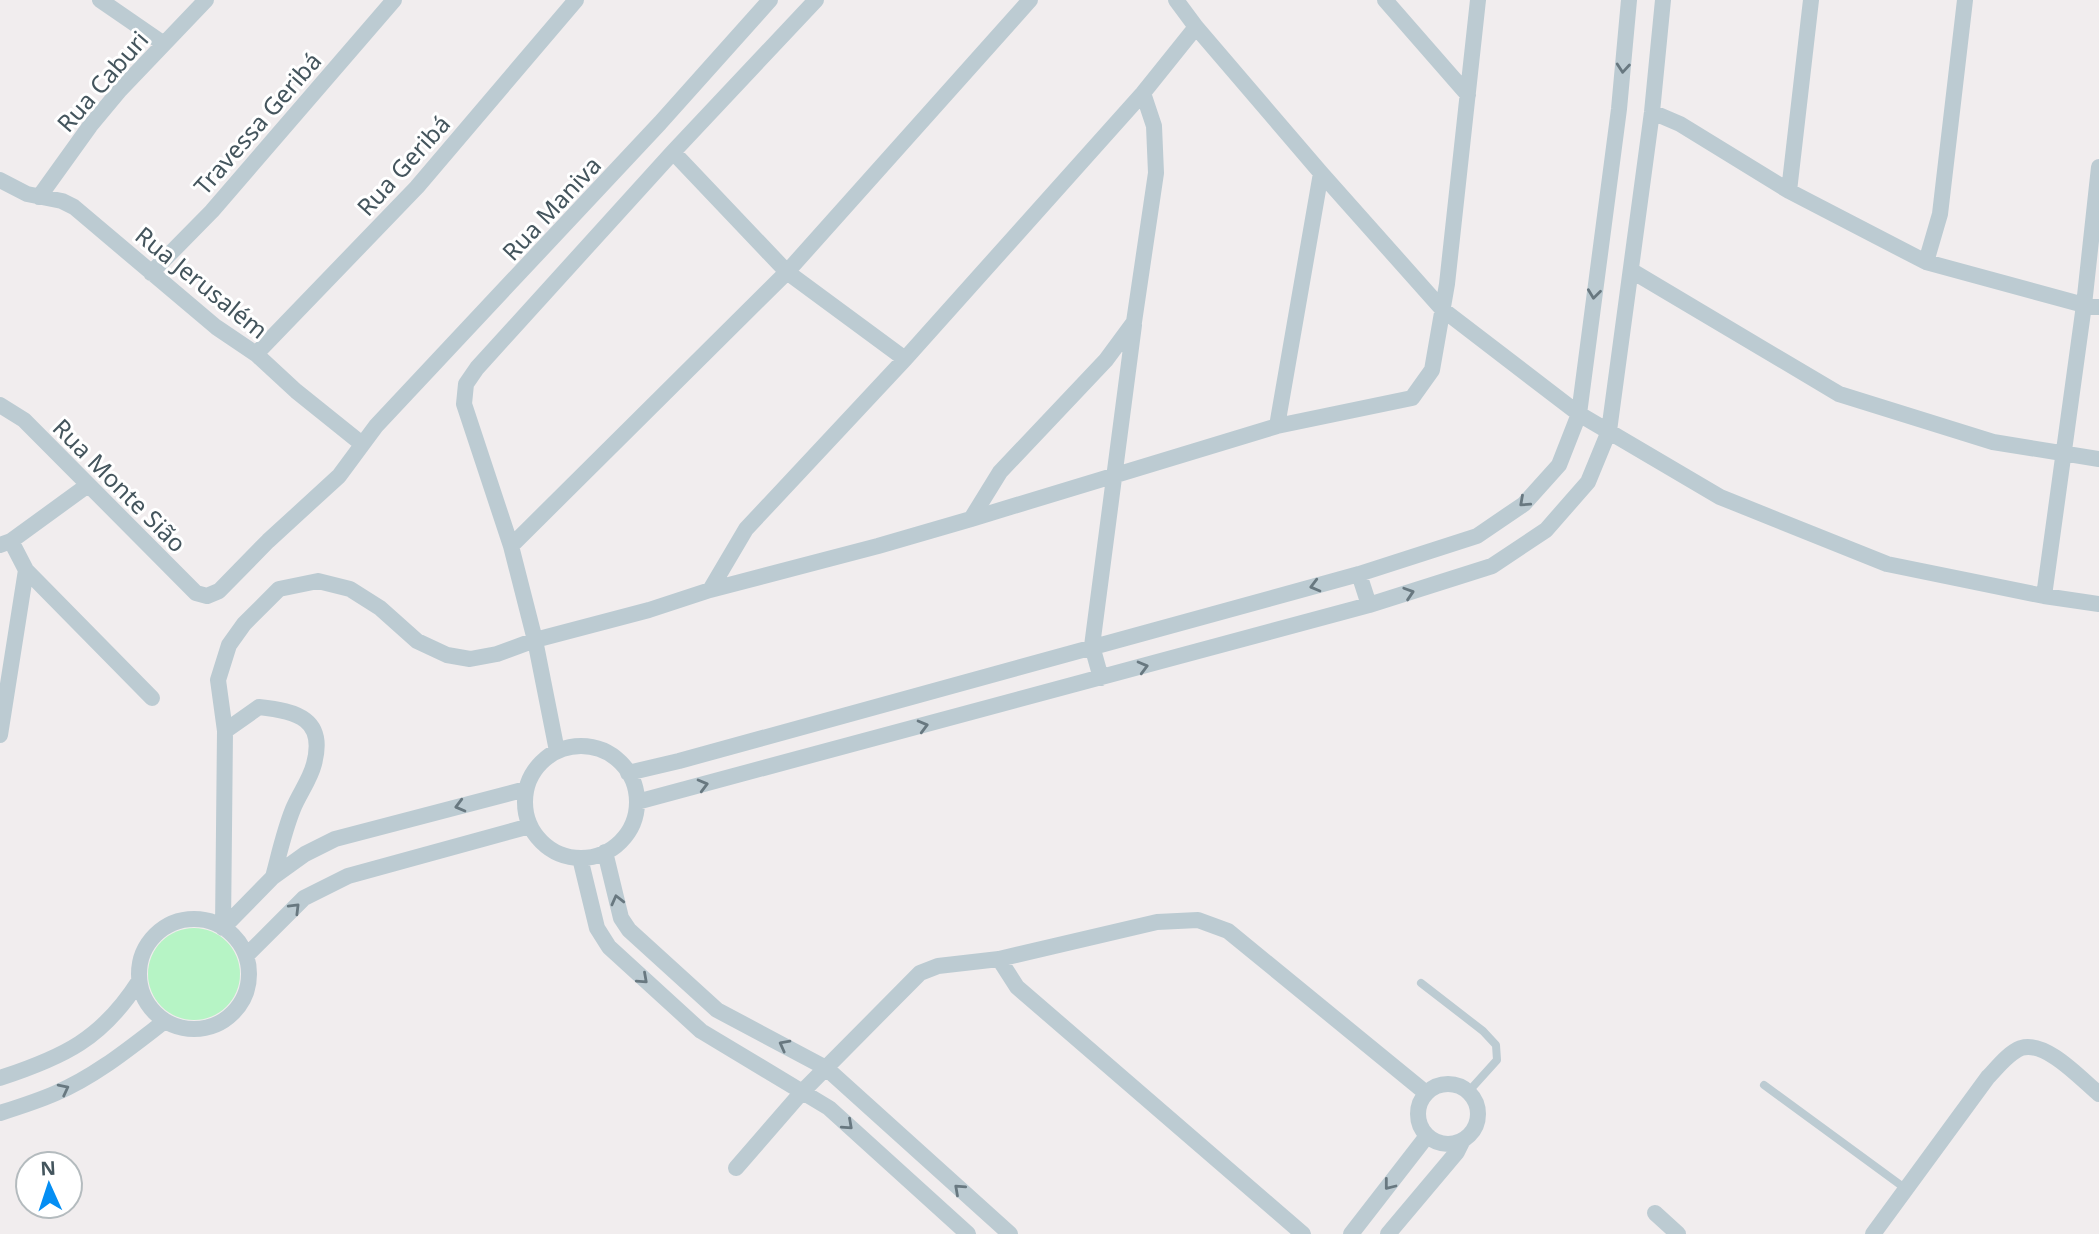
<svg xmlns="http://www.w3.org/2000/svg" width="2099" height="1234" font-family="'Noto Sans',sans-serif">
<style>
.green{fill:#b6f4c5}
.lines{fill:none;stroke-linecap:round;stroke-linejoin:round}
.lane{stroke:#bccbd2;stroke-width:8}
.street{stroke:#bccbd2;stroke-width:16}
.oneway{stroke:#687880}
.labels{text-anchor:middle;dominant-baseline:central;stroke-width:6;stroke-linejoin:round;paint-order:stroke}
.street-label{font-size:24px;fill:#44555d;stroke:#fff}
</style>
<rect width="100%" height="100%" fill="#f1edee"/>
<path class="green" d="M148 974a46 46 0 1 1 92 0a46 46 0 1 1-92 0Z"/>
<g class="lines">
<path class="lane" d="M1421 983 1483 1031 1496 1045 1497 1060 1469 1091
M1764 1085 1906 1189"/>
<path class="street" d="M100 0 164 44
M1176 0 1196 27 1321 173 1442 309 1579 414 1720 497 1887 564 2044 596 2099 604
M1385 0 1468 95
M1652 112 1680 124 1789 191 1926 262 2084 305 2099 307
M673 152 787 272 905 359
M0 180 27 194 62 201 74 207 216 327 256 354 296 391 362 444
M1789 191 1811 0
M39 197 90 126 120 90 206 0
M1926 262 1940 214 1965 0
M1632 271 1839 394 1993 442 2099 459
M151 273 212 211 394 0
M256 354 417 187 576 0
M0 405 24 420 196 593 207 596 219 591 268 541 339 476 376 426 660 123 770 0
M1277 426 1321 173
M971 519 1277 426 1412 398 1432 370 1447 284 1478 0
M11 541 26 570 152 698
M0 545 11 541 88 485
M511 546 787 272 1030 0
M1359 574 1369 605
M710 590 746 529 905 359 1143 93 1196 27
M2044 596 2084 305 2099 167
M1101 678 1092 646 1134 325
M225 731 259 707C297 711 326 719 314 764 310 780 299 794 293 809 284 831 279 855 273 877
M0 735 26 570
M525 802a56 56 0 1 1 112 0a56 56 0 1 1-112 0Z
M557 751 535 640 511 546 464 404 466 384 477 368 673 152 816 0
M628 773 679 761 1359 574 1477 536 1524 504 1559 465 1579 414 1619 109 1629 0
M637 802 1369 605 1492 566 1546 530 1588 482 1609 431 1652 112 1663 0
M605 852 621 918 629 930 717 1010 826 1068 1010 1234
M580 858 597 928 609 947 701 1031 829 1108 968 1234
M139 974a55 55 0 1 1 110 0a55 55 0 1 1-110 0Z
M223 928 225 731 218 680 229 645 244 624 279 589 318 581 350 589 380 608 417 641 447 655 470 659 497 654 535 640 649 610 710 590 878 546 971 519 1000 472 1106 360 1134 322 1156 173 1154 126 1143 93
M223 928 273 877 305 854 335 839 526 789
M246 956 304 898 348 876 530 826
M999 959 1017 987 1303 1234
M0 1078C64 1057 102 1039 139 981
M1418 1114a30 30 0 1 1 60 0a30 30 0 1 1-60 0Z
M0 1113C19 1107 38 1101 56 1093 96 1076 131 1047 165 1021
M736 1168 802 1092 920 973 938 966 999 959 1157 922 1198 920 1228 931 1426 1093
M1655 1213 1678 1234
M1351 1234 1427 1136
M1388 1234 1457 1152 1463 1140
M1873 1234 1988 1077C1997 1068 2008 1053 2021 1048 2046 1040 2081 1079 2099 1094"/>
</g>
<defs><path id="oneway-chevron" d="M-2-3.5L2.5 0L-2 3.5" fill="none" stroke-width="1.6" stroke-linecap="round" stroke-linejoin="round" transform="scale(1.75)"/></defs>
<g class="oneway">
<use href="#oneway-chevron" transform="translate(1623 68) rotate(95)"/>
<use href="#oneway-chevron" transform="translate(1594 294) rotate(97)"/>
<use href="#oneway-chevron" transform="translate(1524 502) rotate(138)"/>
<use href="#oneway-chevron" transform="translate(1315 586) rotate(165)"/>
<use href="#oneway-chevron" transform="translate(1409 593) rotate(-18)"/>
<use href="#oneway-chevron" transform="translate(1143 667) rotate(-15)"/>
<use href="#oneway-chevron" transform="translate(923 726) rotate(-15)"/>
<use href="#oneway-chevron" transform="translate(703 785) rotate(-15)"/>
<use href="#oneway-chevron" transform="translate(460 806) rotate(165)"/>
<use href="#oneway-chevron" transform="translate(617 900) rotate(-104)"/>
<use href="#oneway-chevron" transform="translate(295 908) rotate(-45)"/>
<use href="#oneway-chevron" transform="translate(643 979) rotate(42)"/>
<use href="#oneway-chevron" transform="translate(784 1045) rotate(-152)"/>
<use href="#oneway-chevron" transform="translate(64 1089) rotate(-27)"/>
<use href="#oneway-chevron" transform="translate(848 1125) rotate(42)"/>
<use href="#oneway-chevron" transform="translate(1389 1185) rotate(128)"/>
<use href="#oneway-chevron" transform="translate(959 1189) rotate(-138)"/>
</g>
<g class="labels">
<g class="street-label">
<text transform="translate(102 81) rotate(-49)">Rua Caburi</text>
<text transform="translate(257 123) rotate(-49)">Travessa Geribá</text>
<text transform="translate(403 165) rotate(-48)">Rua Geribá</text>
<text transform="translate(551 208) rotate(-47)">Rua Maniva</text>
<text transform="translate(202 282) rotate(39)">Rua Jerusalém</text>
<text transform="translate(120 485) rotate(45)">Rua Monte Sião</text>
</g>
</g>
<g transform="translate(49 1185) rotate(357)"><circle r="33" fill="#ffffff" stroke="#b4bbbe" stroke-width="2"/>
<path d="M0-5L12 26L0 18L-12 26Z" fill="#058ef3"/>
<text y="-10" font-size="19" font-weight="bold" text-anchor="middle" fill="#44555d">N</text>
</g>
</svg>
